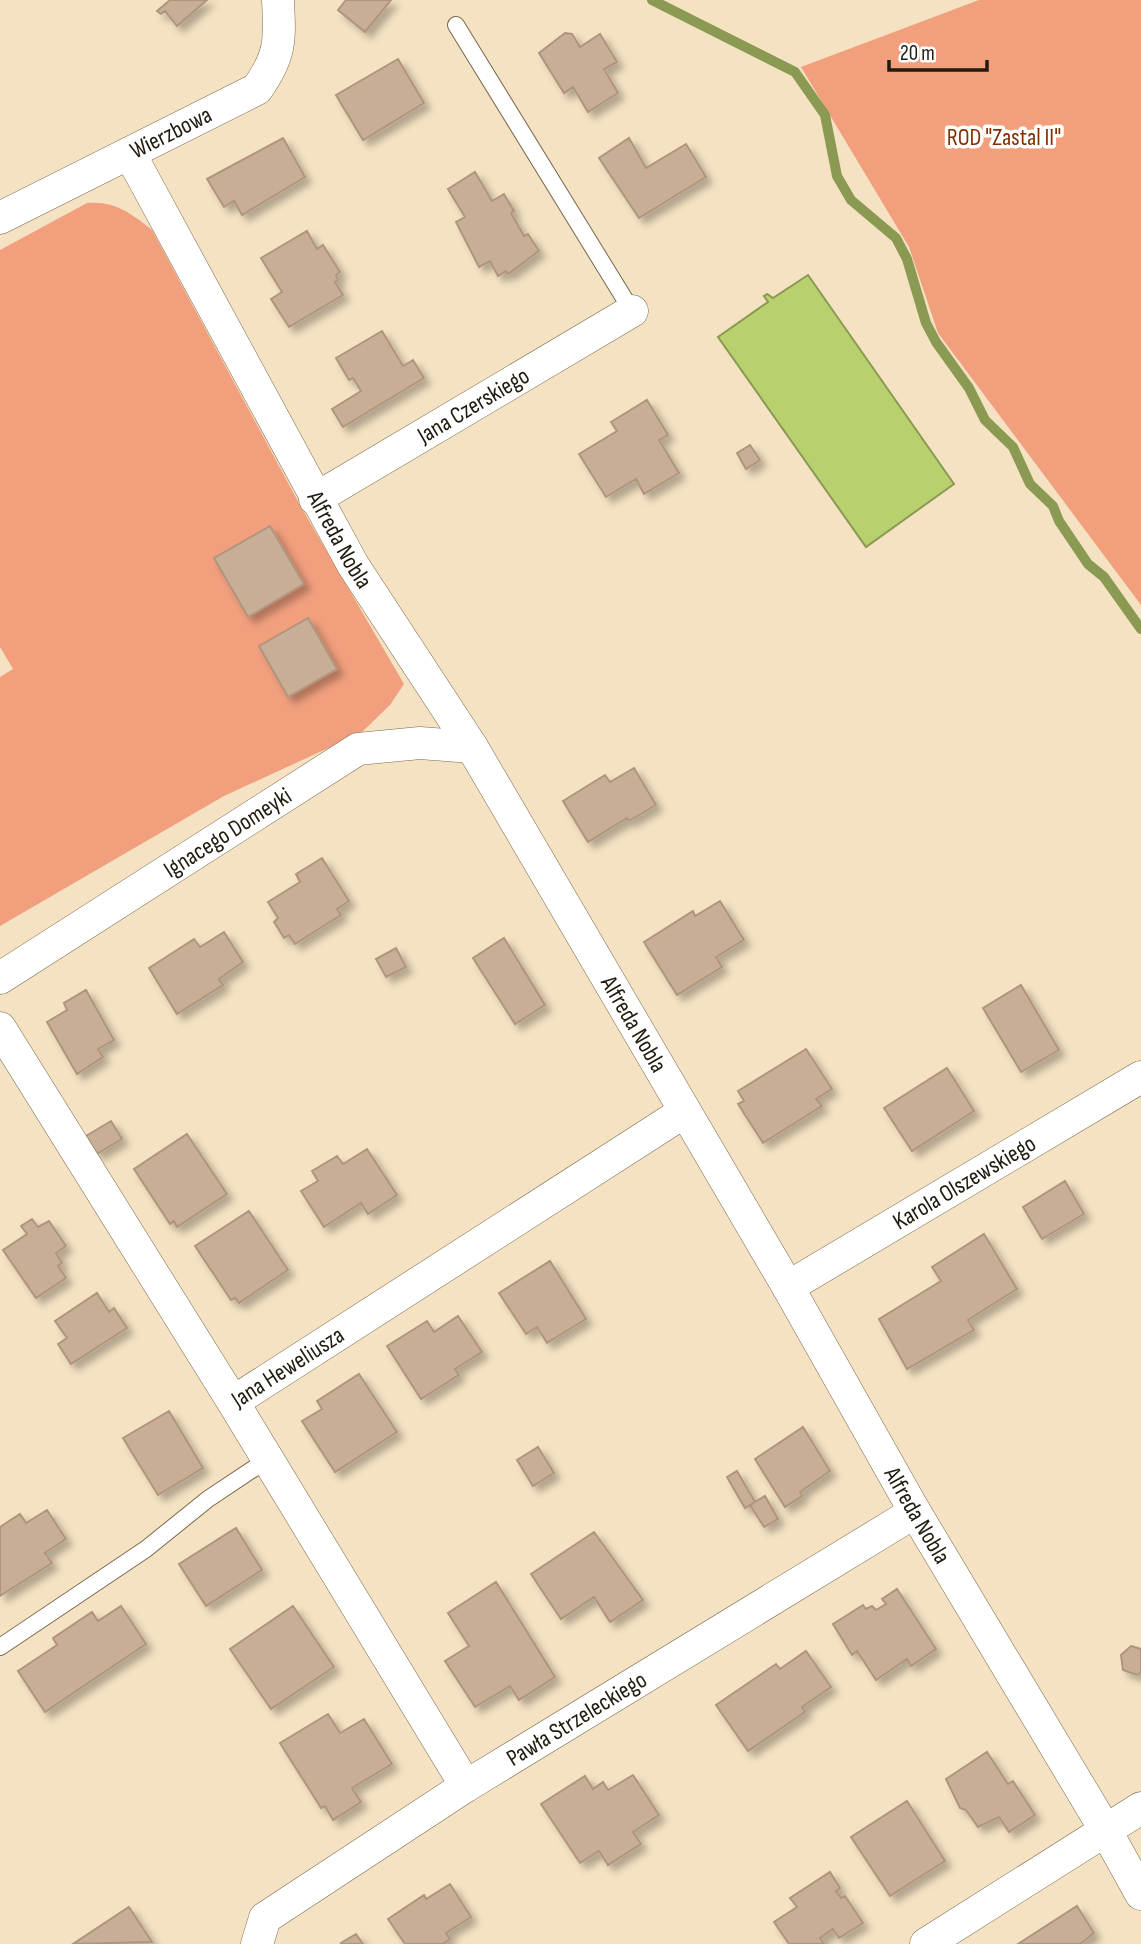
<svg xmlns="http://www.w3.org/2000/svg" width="1141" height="1944" font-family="'Sofia Sans Condensed',sans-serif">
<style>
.green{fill:#f19f7d}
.water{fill:#b8d06e;stroke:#8b9a52;stroke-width:2}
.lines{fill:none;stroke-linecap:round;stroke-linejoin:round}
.stream{stroke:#8b9a52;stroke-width:10}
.building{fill:#c9ae96;stroke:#b0957e;stroke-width:2;filter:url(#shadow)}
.service-casing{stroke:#79694d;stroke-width:18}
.minor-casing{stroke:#79694d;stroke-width:33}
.service{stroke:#fff;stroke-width:16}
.minor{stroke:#fff;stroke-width:32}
.labels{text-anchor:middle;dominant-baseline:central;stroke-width:7;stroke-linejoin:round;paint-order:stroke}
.street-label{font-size:24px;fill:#211b0f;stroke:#fff}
.park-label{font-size:24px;fill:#832f00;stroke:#fff}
</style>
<defs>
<filter id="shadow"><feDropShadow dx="6" dy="6" stdDeviation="3.5" flood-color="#0004"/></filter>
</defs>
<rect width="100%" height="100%" fill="#f4e2c2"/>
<path class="green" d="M979 0H1141V605L938 333 909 247 801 67Z
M87 203C116 201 130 213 152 230L301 507 404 684 390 705 361 733 224 796 0 926V677L13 669 0 647V250Z"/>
<path class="water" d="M808 275 954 484 866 547 718 337 768 302 764 296 767 294 773 298Z"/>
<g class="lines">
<path class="stream" d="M652 0 795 72 825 115 837 176 851 200 896 238 907 259 926 323 936 342 969 388 985 420 1013 447 1030 484 1053 506 1059 521 1088 564 1104 577 1141 629"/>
</g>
<path class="building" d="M170 0H207L177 26 165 11 161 14 157 11Z
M346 0H391L365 32 338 10Z
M565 33 572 34 580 47 600 34 617 62 604 69 618 93 588 112 573 87 564 93 539 53Z
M398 59 424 103 363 140 336 95Z
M283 138 305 177 242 215 234 201 224 207 207 179Z
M629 138 646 168 686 144 706 177 639 218 599 158Z
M475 172 492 201 504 194 514 211 511 213 524 236 528 234 539 251 508 274 506 271 498 276 490 261 479 267 456 222 465 217 448 189Z
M307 231 317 249 323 245 340 272 336 275 338 280 335 282 343 295 289 327 271 299 282 292 261 258Z
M382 331 403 366 413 360 424 378 343 427 332 409 361 391 353 378 349 380 336 358Z
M647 400 668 435 659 440 679 473 644 494 636 479 606 497 579 454 617 431 611 422Z
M750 445 760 460 746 469 737 453Z
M270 526 304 584 248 617 214 558Z
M308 618 337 669 288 697 259 646Z
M634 768 656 805 629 821 627 818 588 842 563 801 605 775 610 782Z
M322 858 349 901 337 909 341 915 295 944 289 935 284 938 274 922 278 918 268 902 300 882 296 874Z
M720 901 744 940 716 957 722 967 677 995 644 942 693 911 695 916Z
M224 932 243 962 219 979 223 985 177 1014 149 968 194 939 200 947Z
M504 938 545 1005 515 1024 473 958Z
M396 948 406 967 386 977 376 959Z
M1021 985 1059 1050 1021 1072 983 1008Z
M86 990 114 1040 98 1049 103 1057 77 1074 47 1022 67 1010 64 1003Z
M806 1049 832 1089 816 1099 822 1106 763 1143 738 1104 744 1101 738 1091Z
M947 1068 974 1111 912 1151 884 1108Z
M111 1121 122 1139 97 1154 86 1136Z
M187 1134 227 1194 177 1227 174 1221 170 1224 134 1169Z
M367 1149 397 1195 368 1214 361 1203 324 1227 301 1191 318 1181 312 1171 337 1156 343 1164Z
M1065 1181 1084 1214 1042 1239 1023 1207Z
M249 1211 288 1270 239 1303 235 1298 231 1300 195 1246Z
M32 1219 38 1227 49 1221 66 1246 56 1253 62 1263 58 1266 66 1278 36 1298 3 1250 27 1234 21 1226Z
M984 1234 1017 1289 968 1320 974 1330 907 1369 879 1319 941 1281 932 1267Z
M550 1261 586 1319 547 1343 537 1327 526 1334 499 1293Z
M97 1293 109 1312 114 1308 127 1328 71 1364 58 1344 67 1338 55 1321Z
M458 1316 482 1352 455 1369 459 1375 421 1399 387 1346 427 1321 434 1332Z
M359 1374 397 1432 335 1472 302 1421 322 1409 317 1401Z
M169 1411 203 1468 158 1495 123 1438Z
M803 1427 830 1471 800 1492 802 1496 785 1507 755 1459Z
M538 1447 554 1473 533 1486 517 1460Z
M737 1471 755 1502 745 1508 727 1477Z
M765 1496 778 1519 764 1527 750 1505Z
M47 1510 66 1539 45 1553 52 1563 0 1596V1527L20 1514 26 1523Z
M236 1528 262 1570 206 1606 179 1564Z
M594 1532 643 1600 610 1622 594 1597 561 1619 531 1574Z
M496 1582 555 1677 519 1700 510 1686 475 1707 445 1661 469 1646 448 1613Z
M897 1589 936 1649 911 1666 907 1659 876 1680 857 1651 852 1655 833 1624 863 1605 866 1609 872 1606 876 1610 886 1604 882 1599Z
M121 1606 146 1644 45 1712 18 1671 57 1645 53 1638 92 1612 98 1621Z
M293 1606 334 1667 271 1709 230 1649Z
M1131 1646 1141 1649V1672L1137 1675 1123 1670 1121 1655Z
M806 1651 831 1687 802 1707 805 1712 748 1751 716 1705 776 1664 780 1669Z
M328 1714 340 1733 364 1719 392 1764 352 1788 361 1802 333 1820 325 1806 321 1808 280 1743Z
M987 1752 1008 1784 1013 1781 1035 1815 1009 1832 999 1817 978 1827 966 1810 960 1808 946 1779Z
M633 1775 659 1815 633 1832 641 1844 608 1865 599 1851 580 1863 541 1804 585 1776 593 1789 603 1782 608 1790Z
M907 1801 945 1861 890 1896 851 1837Z
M830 1872 840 1888 836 1891 841 1898 845 1896 863 1923 839 1938 833 1929 820 1938 824 1944H789L774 1922 797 1907 790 1898Z
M450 1884 471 1917 446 1933 450 1939 443 1944H405L388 1919 424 1895 426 1899Z
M1077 1906 1094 1933 1080 1944H1018Z
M129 1907 152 1942 73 1944Z
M356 1934 363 1944H342L341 1943Z"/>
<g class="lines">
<g class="service-casing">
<path id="service" d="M456 25 632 311
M0 1647 146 1549 208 1499 268 1459"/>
</g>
<g class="minor-casing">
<g id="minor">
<path id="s1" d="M130 154 353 565 472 747 788 1287 915 1512 1106 1831 1141 1894"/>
<path id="s2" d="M0 218 257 89C281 55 280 41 278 0"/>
<path id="s3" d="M315 499 632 311"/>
<path id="s4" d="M0 978 358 749 420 743 472 747"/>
<path d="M0 1028 233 1402"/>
<path id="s5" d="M788 1287 1141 1077"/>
<path id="s6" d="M466 1786 233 1402 684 1112"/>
<path id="s7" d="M257 1944 265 1918 466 1786 915 1512"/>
<path d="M926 1944 1141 1808"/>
</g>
</g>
<use href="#service" class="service"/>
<use href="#minor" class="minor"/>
</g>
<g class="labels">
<g class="street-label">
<text stroke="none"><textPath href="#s2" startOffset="191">Wierzbowa</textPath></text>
<text stroke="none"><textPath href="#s3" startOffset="184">Jana Czerskiego</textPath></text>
<text stroke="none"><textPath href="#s1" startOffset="439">Alfreda Nobla</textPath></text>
<text stroke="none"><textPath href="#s4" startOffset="270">Ignacego Domeyki</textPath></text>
<text stroke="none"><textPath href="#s1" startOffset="1006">Alfreda Nobla</textPath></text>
<text stroke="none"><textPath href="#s5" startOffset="205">Karola Olszewskiego</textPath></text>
<text stroke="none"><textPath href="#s6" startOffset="514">Jana Heweliusza</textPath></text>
<text stroke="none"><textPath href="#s1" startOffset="1573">Alfreda Nobla</textPath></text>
<text stroke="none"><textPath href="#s7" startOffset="397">Pawła Strzeleckiego</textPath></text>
</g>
<g class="park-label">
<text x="1004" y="137">ROD "Zastal II"</text>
</g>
</g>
<path d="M889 60v10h98v-10" fill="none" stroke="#211b0f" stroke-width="3.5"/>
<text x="900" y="60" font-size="21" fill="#211b0f" stroke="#ffffff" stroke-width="5" paint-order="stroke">20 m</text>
</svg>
